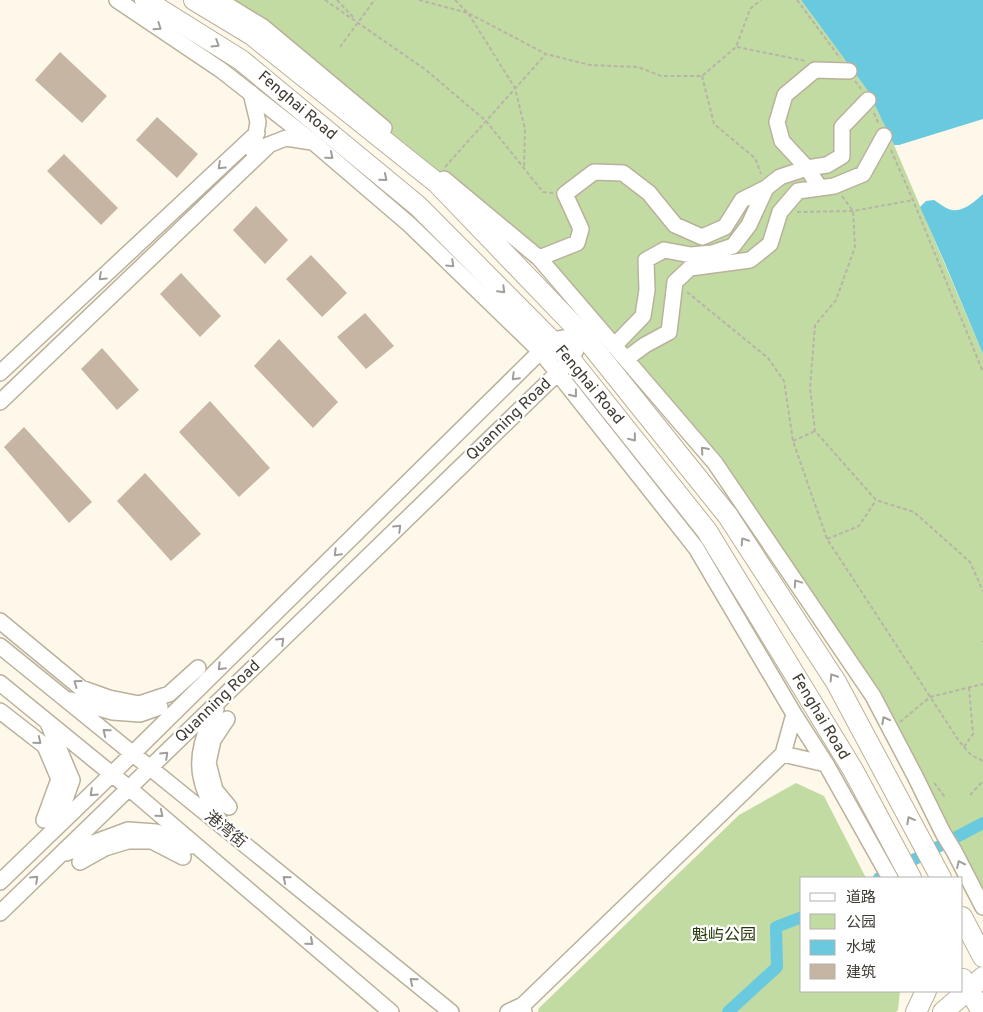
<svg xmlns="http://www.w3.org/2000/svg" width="983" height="1012" font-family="Overpass,'Noto Sans SC',sans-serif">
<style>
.green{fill:#c1dba3}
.water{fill:#69c9de}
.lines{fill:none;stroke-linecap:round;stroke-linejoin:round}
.canal{stroke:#69c9de;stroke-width:12}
.building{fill:#c5b5a2}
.minor-casing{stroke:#bab19b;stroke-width:18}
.major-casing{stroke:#bab19b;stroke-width:22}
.path{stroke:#b9b4a8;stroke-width:2;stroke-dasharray:4 2.5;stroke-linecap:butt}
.minor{stroke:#fff;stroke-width:15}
.major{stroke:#fff;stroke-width:20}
.oneway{stroke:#a09e99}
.labels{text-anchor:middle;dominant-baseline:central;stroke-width:4.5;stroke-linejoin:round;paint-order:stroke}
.street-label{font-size:16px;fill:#403c33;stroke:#fff}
.park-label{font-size:16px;fill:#253706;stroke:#fff}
</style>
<rect width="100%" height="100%" fill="#fef8ea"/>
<path class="green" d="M219 0H801L868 91 894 145 983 354V907L873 696 715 463 539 258Z
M796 783 824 796 866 878H802V991H900L898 1010 896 1012H538L539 1008 739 815Z"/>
<path class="water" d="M801 0H983V119L899 145H894L868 91Z
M983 194V354L944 261 920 207 926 201 934 200C939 203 946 209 952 210 964 212 975 201 983 194Z"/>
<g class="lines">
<path class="canal" d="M879 878 983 823
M728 1012 777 967 776 927 802 917"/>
</g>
<path class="building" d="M60 52 107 96 82 123 35 80Z
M157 117 198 154 177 178 136 140Z
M64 154 118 208 101 225 47 171Z
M256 206 288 240 265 264 233 230Z
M311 255 347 293 322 317 286 279Z
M181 273 221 316 200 337 160 294Z
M365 313 394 346 366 369 337 337Z
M279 339 338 402 313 428 254 366Z
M102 348 139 390 117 410 81 369Z
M210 401 270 468 239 497 179 432Z
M24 427 92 502 69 523 4 447Z
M145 473 201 534 171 561 117 501Z"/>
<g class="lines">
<g class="minor-casing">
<path id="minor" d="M117 0 221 70 313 142 410 225 541 352 696 548 794 714 826 764 890 878
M219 0 263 27 384 128
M251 93 258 122 253 151 286 138 312 142
M444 179 539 258 715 463 873 696 915 776 943 833 954 851 983 907
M820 188 807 168 782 141 777 122 785 95 815 70 849 71
M539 258 577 243 581 229 565 194 594 172 623 173 649 193 675 225 702 237 725 227 742 200 766 188
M614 346 643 316 647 290 646 260 664 250 691 255 712 253 733 246 749 225 766 188 780 177 807 168 827 165 842 156V127L868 100
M626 359 645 345 669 332 675 282 690 268 750 260 770 244 780 212 798 191 834 186 863 174 884 136
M0 373 257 133
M0 402 269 145
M0 621 81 688 109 698 139 704 169 694 198 668
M0 646 451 1012
M0 683 130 789 391 1012
M71 700 113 712 140 714 160 707
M216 709C205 732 195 756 202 781 205 796 215 811 221 824
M0 711 45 746 59 779 44 820
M794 714 783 754 826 764
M227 719 213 740 208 763 215 790 229 807
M48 723 72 780 56 825
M66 853 128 830 156 832 191 846
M80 862 105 848 128 841H152L183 857
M0 882 112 774 552 340 583 335
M0 913 571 360 583 335
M523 1005 783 754
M508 1012 523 1005 524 1012"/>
</g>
<g class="major-casing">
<path id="major" d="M145 0 241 60 418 206 571 360 707 531 853 770 911 878
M194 0 252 35 437 183 583 335 728 516 836 682 941 878
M962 917 983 957
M963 979 982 1012
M916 1012 926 991
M943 1012 983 977"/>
</g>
<path class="path" d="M325 0 426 70 486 121 543 192 553 193
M337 0 355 19
M419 0 468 13 515 88 525 129 524 169
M455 0 468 13 546 54 590 65 638 67 661 76H702L736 47 750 9 761 0
M797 0 840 58
M340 47 373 2 376 0
M737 47 806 61
M702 76 714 124 755 158 761 174
M855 81 861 89
M874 113 879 125
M891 150 913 200 983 372
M445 167 545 55
M842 196 853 211 855 247 836 300 815 325 810 388 815 431 876 500 914 512 970 562 983 591
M797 212 853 211 913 200
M687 292 768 358 784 381 793 441 827 539 959 741 971 755 983 761
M793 441 815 431
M827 539 859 526 876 500
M983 641V642
M900 722 930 697 983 684
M964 747 973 734 969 688
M934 783 945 797
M970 795 983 781"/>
<use href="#minor" class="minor"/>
<use href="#major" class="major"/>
</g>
<defs><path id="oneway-chevron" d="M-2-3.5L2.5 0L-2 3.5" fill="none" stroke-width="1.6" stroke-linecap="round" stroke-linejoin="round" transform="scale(1.25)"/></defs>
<g class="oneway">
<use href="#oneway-chevron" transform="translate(158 27) rotate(34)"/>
<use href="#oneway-chevron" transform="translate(216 44) rotate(32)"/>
<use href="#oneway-chevron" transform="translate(330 156) rotate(41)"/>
<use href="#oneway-chevron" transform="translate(221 166) rotate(137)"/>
<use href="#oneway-chevron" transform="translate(384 178) rotate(40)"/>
<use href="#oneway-chevron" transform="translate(451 264) rotate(44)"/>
<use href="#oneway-chevron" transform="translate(102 277) rotate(137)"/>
<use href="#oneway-chevron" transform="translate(502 290) rotate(45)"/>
<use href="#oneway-chevron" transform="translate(515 377) rotate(135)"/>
<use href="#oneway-chevron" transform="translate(574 394) rotate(52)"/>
<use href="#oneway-chevron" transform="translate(633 438) rotate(51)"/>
<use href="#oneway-chevron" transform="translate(704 450) rotate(-131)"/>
<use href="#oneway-chevron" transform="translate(398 528) rotate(-44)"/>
<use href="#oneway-chevron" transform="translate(744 541) rotate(-123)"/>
<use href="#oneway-chevron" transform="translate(337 553) rotate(135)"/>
<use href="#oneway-chevron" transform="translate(797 583) rotate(-124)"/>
<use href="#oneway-chevron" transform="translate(281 641) rotate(-44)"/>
<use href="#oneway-chevron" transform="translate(221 667) rotate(135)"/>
<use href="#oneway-chevron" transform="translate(833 677) rotate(-122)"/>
<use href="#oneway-chevron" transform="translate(77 683) rotate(-144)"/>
<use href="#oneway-chevron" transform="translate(885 720) rotate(-118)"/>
<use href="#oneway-chevron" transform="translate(106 732) rotate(-141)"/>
<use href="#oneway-chevron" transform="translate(38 741) rotate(39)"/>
<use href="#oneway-chevron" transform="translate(165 755) rotate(-44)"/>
<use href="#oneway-chevron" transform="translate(93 793) rotate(136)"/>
<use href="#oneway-chevron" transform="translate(160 814) rotate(40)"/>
<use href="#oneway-chevron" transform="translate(910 820) rotate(-118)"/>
<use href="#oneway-chevron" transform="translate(960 864) rotate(-115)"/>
<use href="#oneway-chevron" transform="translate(35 879) rotate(-44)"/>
<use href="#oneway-chevron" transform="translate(286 879) rotate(-141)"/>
<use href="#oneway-chevron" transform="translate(310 942) rotate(41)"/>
<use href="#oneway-chevron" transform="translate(413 981) rotate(-141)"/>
</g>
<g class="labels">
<g class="street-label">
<text transform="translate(297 106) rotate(40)">Fenghai Road</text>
<text transform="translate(589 385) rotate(50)">Fenghai Road</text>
<text transform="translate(509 420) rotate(-44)">Quanning Road</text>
<text transform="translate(218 702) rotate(-44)">Quanning Road</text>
<text transform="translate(820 717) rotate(59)">Fenghai Road</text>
<text transform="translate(225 830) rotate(39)">港湾街</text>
</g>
<g class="park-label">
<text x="724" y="936">魁屿公园</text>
</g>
</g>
<rect x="800" y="877" width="162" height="115" fill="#ffffff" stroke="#b3b1ad"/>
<rect x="810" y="893" width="25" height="8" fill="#ffffff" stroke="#b3b1ad"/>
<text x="846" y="902" font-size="15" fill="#403c33">道路</text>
<rect x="810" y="914" width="25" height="15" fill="#c1dba3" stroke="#b3b1ad"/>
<text x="846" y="927" font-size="15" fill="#403c33">公园</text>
<rect x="810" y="940" width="25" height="15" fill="#69c9de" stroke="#b3b1ad"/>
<text x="846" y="952" font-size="15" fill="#403c33">水域</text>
<rect x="810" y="964" width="25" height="15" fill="#c5b5a2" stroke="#b3b1ad"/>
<text x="846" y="977" font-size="15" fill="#403c33">建筑</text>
</svg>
